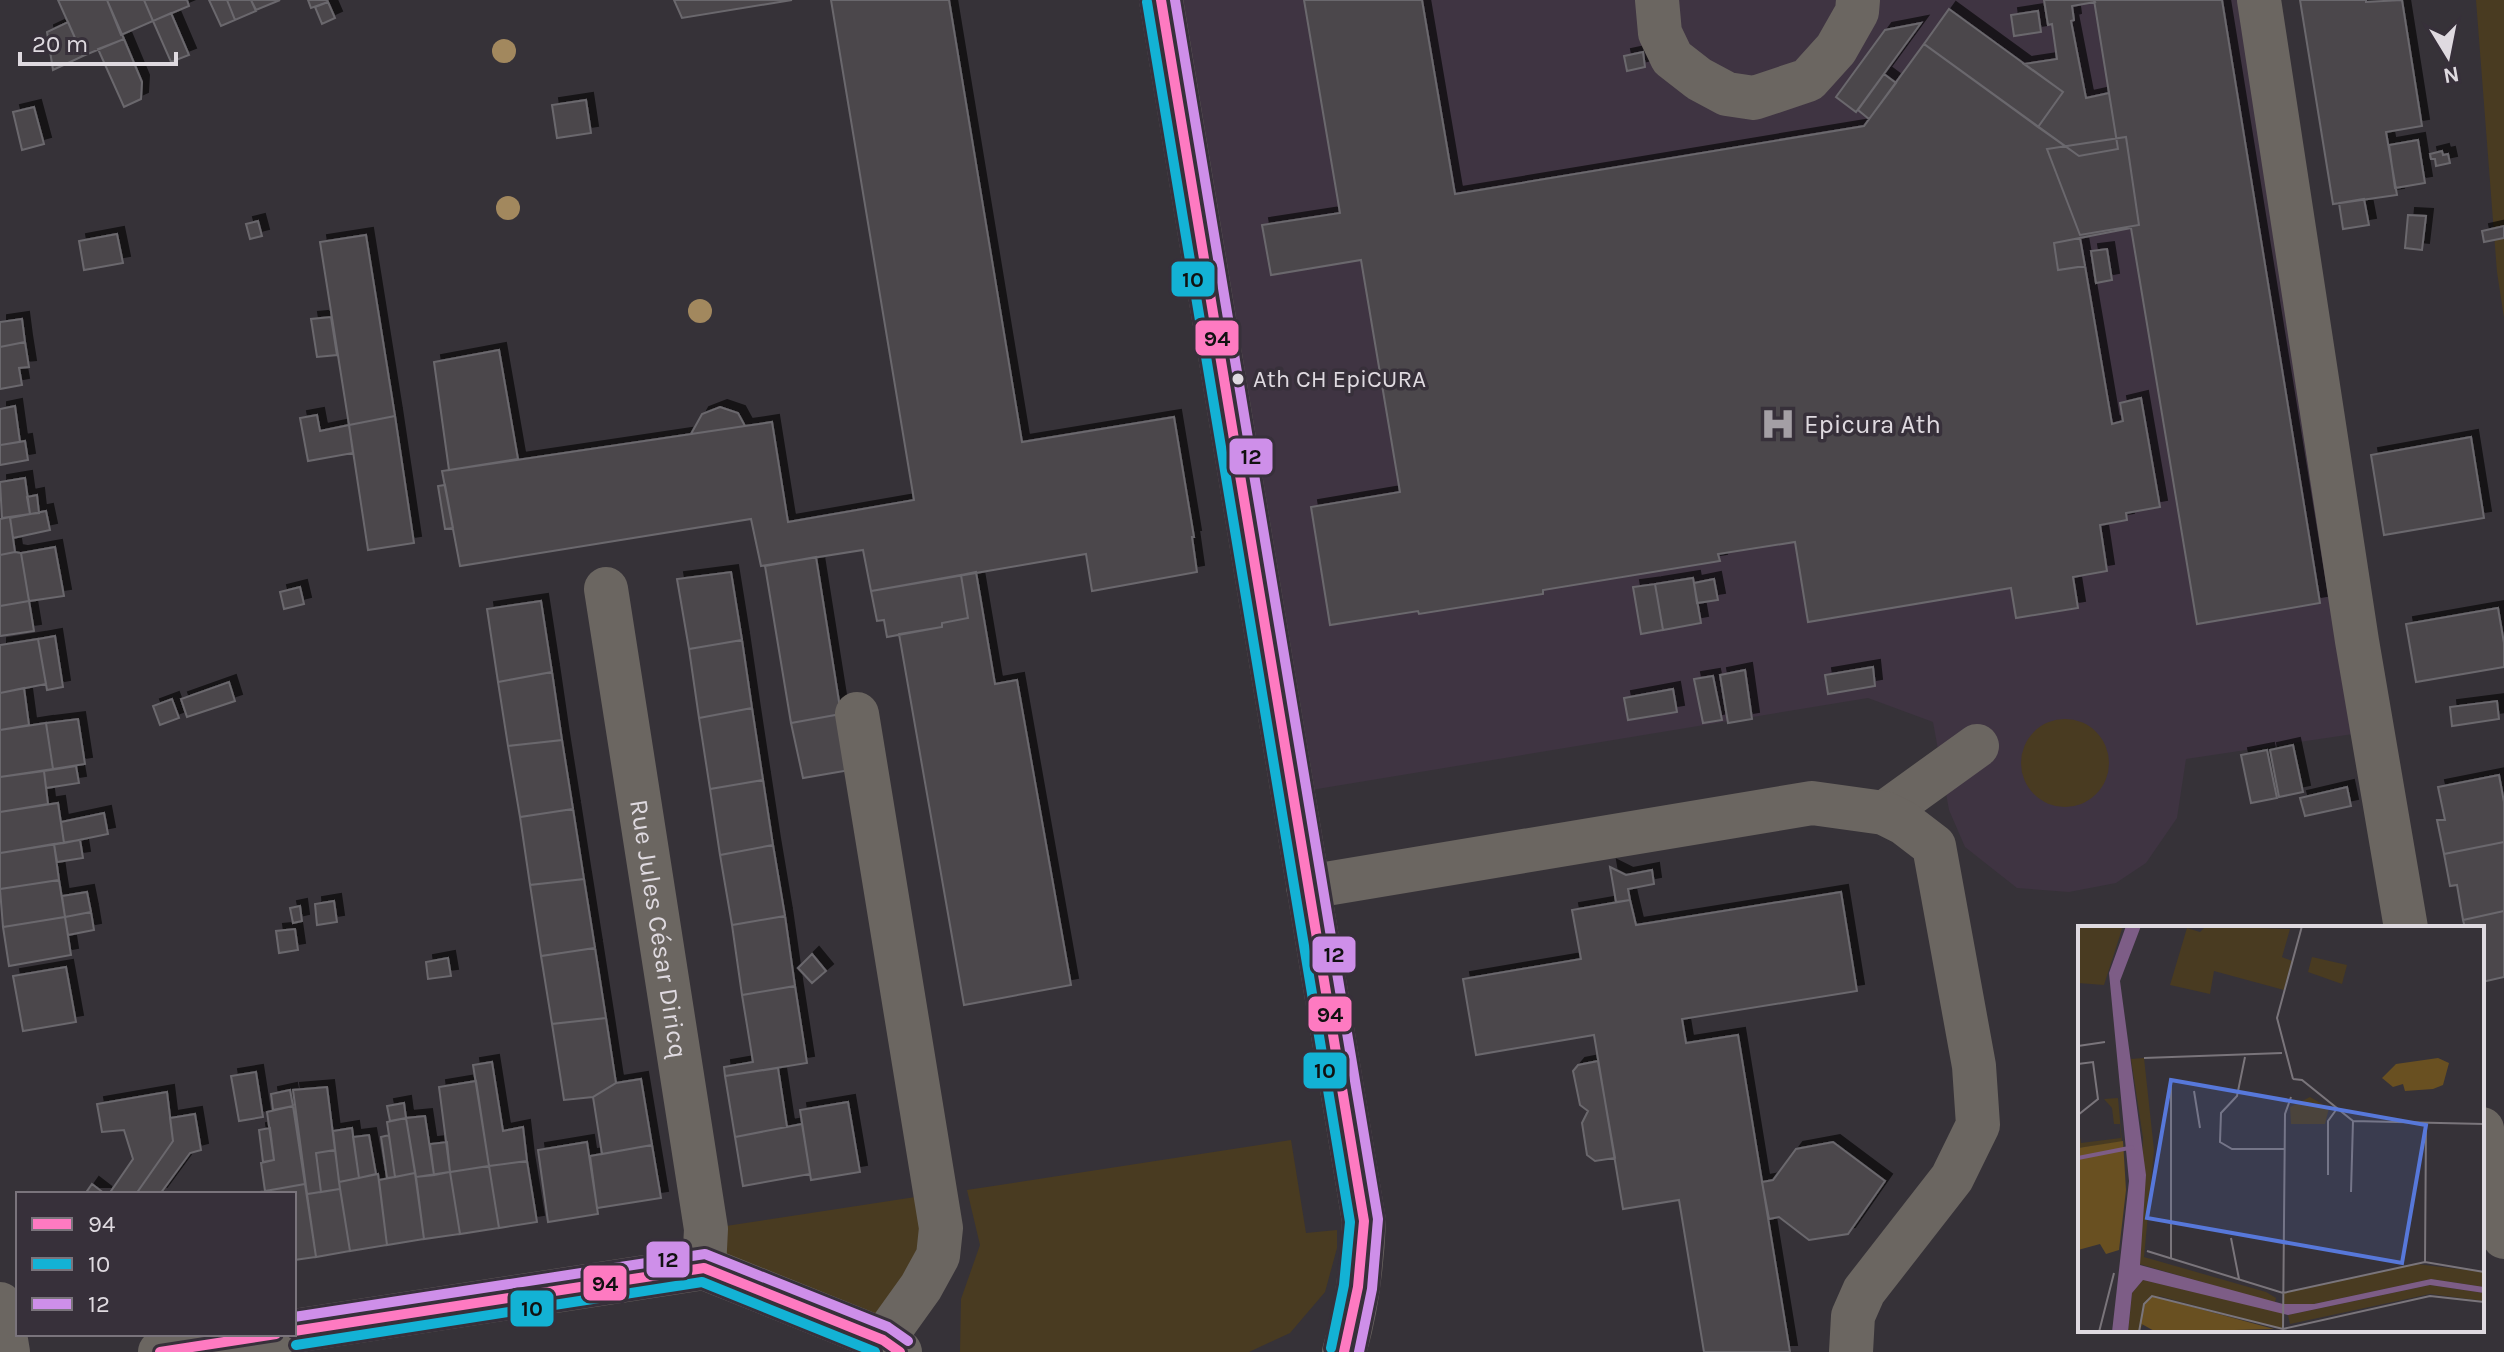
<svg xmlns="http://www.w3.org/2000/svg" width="2504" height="1352" font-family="Karla,sans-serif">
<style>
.built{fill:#3f3442}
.green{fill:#493b21}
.building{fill:#4b474c;stroke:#6b686d;stroke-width:2;filter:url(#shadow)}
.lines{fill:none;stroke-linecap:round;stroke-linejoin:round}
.minor{stroke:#6b6661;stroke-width:44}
.bus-1-casing{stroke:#37303a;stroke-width:16}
.bus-2-casing{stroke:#37303a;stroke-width:16}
.bus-3-casing{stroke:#37303a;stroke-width:16}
.bus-1{stroke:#fe7ac1;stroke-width:10}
.bus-2{stroke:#13b2d5;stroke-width:10}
.bus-3{stroke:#ce8fe9;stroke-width:10}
.tree{fill:#a2885e}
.bus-dot{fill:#dfdae0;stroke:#37303a;stroke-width:3}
.labels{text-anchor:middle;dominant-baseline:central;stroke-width:7;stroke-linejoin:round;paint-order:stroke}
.bus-label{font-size:24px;fill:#dfdae0;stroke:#37303a;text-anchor:start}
.poi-label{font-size:26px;fill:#dfdae0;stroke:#37303a;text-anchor:start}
.street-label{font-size:26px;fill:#dfdae0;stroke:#37303a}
.inset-river{fill:none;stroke:#7d5d86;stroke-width:4}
.inset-road{fill:none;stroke:#7a757b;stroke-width:2}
.view{fill:#5778da;fill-opacity:0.15;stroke:#5778da;stroke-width:4}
.inset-edge{fill:none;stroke:#dfdae0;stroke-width:4}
.line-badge{stroke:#37303a;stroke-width:3}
.pale-badge-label{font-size:22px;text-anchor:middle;font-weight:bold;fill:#111}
</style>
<defs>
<filter id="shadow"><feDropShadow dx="7" dy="-7" stdDeviation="0" flood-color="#0009"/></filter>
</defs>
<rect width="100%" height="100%" fill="#363238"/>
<path class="built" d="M1161 0H2259L2360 733 2186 759 2177 818 2146 863 2116 883 2069 892 2017 888 1965 847 1949 810 1933 722 1868 698 1293 793Z"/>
<path class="green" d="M2476 0H2504V318L2497 272Z
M2021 763a44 44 0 1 1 88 0a44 44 0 1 1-88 0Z
M1291 1140 1306 1233 1337 1230V1248L1325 1292 1290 1333 1249 1352H960L961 1299 980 1245 967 1190Z
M935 1194 887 1343 704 1268 706 1229Z"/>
<path class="building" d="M58 0H107L124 39 83 56Z
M107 0H144L153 21 121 35Z
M144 0H187L189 6 153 21Z
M209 0H227L235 20 221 26Z
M227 0H251L256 11 235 20Z
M251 0H280L256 10Z
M308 0H327L328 2 311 8Z
M674 0H792L682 18Z
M831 0H949L1022 442 1174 417 1194 537H1192L1197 572 1092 591 1086 554 871 591 863 550 761 566 751 519 460 566 442 471 745 426 772 422 788 522 914 500Z
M1304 0H1422L1455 194 1864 126 1924 44 2079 156 2118 149 2094 0H2222L2320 603 2197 624 2131 228 2054 243 2058 270 2085 266 2112 424 2123 421 2120 403 2141 398 2160 507 2126 513 2127 520 2100 525 2107 571 2073 577 2078 608 2016 618 2011 588 1808 622 1795 542 1718 554 1720 561 1543 590V594L1419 614 1418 611 1330 625 1311 507 1400 492 1361 260 1271 275 1262 225 1340 213Z
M2044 0H2094L2095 2 2072 6 2074 20 2071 21 2086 98 2109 93 2118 149 2079 156 2038 127 2063 92 2024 64 2057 59 2052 24 2048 25Z
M2300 0H2366V2L2402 0 2422 126 2386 132 2397 195 2333 204Z
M328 2 335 18 322 24 315 7Z
M1949 9 2063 92 2038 127 1924 44Z
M2038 11 2041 32 2014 36 2011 15Z
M171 13 189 55 171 62 153 21Z
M68 22 83 56 53 70 47 32Z
M1921 23 1856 112 1836 97 1885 30Z
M124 39 142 82 141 99 124 107 98 49Z
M1643 52 1645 67 1627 71 1624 56Z
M1884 74 1896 83 1869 119 1858 110Z
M586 100 591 133 557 138 552 105Z
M34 107 44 144 22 150 13 112Z
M2126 137 2139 225 2080 235 2047 149Z
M2418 140 2425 183 2395 188 2389 145Z
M2442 151 2443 155 2448 154 2450 163 2436 166 2435 159H2431L2430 154Z
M2364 199 2369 225 2343 229 2339 203Z
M2408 215 2426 216 2422 250 2405 248Z
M258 221 262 236 250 239 246 224Z
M2504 226V238L2484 242 2482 231Z
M117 234 123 263 84 270 79 241Z
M366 235 395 416 349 425 320 242Z
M2080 238 2085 266 2058 270 2054 243Z
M2107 249 2112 280 2096 283 2091 251Z
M331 317 337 355 317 357 311 319Z
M22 319 25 342 0 347V322Z
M25 342 29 367 19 368 22 385 0 389V347Z
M499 350 518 459 449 470 434 362Z
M15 406 20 442 0 445V409Z
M720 407 738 413 745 426 691 434 702 414Z
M317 415 320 431 349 425 353 453 308 461 300 418Z
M395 416 414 543 368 550 349 425Z
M2471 437 2484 518 2384 535 2371 455Z
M25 441 28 460 0 465V445Z
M25 478 30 514 2 518 0 482Z
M445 485 453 528 445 529 438 486Z
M37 495 39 513 30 514 27 497Z
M46 511 50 530 13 538 10 518Z
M10 517 15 552 0 555V519Z
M55 547 64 596 29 601 21 553Z
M15 552 21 553 29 601 0 606V555Z
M816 557 841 714 791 723 765 566Z
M731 572 742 640 689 649 677 579Z
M976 572 995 684 1017 680 1071 985 964 1005 899 634 942 627V623L968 618 961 575Z
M961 575 968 618 942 623V627L887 637 884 620 877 621 871 591Z
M1693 578 1701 623 1663 630 1655 584Z
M1714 579 1718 600 1697 603 1694 583Z
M1655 584 1663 630 1641 634 1633 587Z
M300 587 304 604 284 609 280 592Z
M29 601 34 631 0 636V606Z
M541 601 552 672 498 682 487 609Z
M2498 608 2504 643V667L2416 682 2406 624Z
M55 636 63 687 47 690 38 639Z
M38 639 46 684 0 693V645Z
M742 640 752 708 699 718 689 649Z
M1873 667 1875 686 1828 694 1825 675Z
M1745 670 1752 719 1728 723 1720 675Z
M552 672 562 740 508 746 498 682Z
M1713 676 1722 720 1703 723 1694 679Z
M229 682 235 701 187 717 181 699Z
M24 688 29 725 0 730V693Z
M1673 689 1677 712 1628 720 1624 698Z
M172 699 179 718 160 725 153 706Z
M2497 701 2499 719 2452 726 2450 707Z
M752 708 763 780 710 789 699 718Z
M841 714 850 770 803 778 791 723Z
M78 719 85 764 53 769 46 723Z
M46 723 53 769 0 777V730Z
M562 740 573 809 520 817 508 746Z
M2293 745 2303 792 2279 797 2270 750Z
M2267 750 2277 798 2251 803 2241 755Z
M76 766 79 783 46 788 44 771Z
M44 771 48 804 0 812V777Z
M2499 775 2504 802V842L2444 854 2437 820H2445L2438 787Z
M763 780 773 845 720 855 710 789Z
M2347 787 2351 806 2305 816 2300 798Z
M58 803 64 843 0 853V812Z
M573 809 584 879 530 885 520 817Z
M104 813 108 834 64 843 61 822Z
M80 840 83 858 57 862 54 844Z
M2504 842V911L2463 920 2457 885 2450 886 2444 854Z
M54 844 59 880 0 889V853Z
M773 845 785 916 732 925 720 855Z
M1610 867 1626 875 1652 870 1654 884 1628 889 1630 900 1616 902Z
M584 879 595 948 541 956 530 885Z
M59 880 65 917 3 927 0 889Z
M87 892 91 912 65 917 62 896Z
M1841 892 1857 991 1682 1019 1686 1043 1738 1035 1790 1352H1704L1679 1200 1623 1209 1594 1035 1476 1055 1463 979 1581 959 1572 910 1630 900 1636 925Z
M334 901 337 922 317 925 315 904Z
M300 906 302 921 293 923 290 908Z
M2504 911V977L2482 982V928H2465L2463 920Z
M91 912 94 930 68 935 65 917Z
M785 916 795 986 742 995 732 925Z
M65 917 71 955 9 966 3 927Z
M295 929 298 950 279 953 276 931Z
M595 948 606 1018 552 1024 541 956Z
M812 954 826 971 812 983 798 968Z
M448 958 451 976 428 979 426 962Z
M66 967 76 1022 23 1031 13 976Z
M795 986 807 1063 725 1076 724 1067 753 1062 742 995Z
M606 1018 616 1083 593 1097 564 1100 552 1024Z
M1598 1061 1615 1158 1595 1161 1587 1155 1582 1123 1588 1111 1580 1105 1573 1071 1578 1065Z
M492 1062 503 1131 523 1127 527 1161 489 1166 473 1065Z
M778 1068 787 1127 735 1137 725 1076Z
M256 1072 263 1117 239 1121 231 1076Z
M641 1079 652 1145 602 1154 593 1097 616 1083Z
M476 1081 489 1166 450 1172 439 1087Z
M327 1087 335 1150 316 1153 321 1192 307 1194 293 1090Z
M290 1090 293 1106 273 1110 271 1094Z
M167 1092 173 1141 136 1194H109L133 1159 124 1130 102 1132 97 1104Z
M848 1102 860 1172 811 1180 800 1110Z
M404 1103 406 1118 390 1121 387 1106Z
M293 1106 305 1184 265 1191 261 1163 274 1160 267 1112Z
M195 1114 201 1150 190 1153 160 1194H136L173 1141 170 1118Z
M425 1116 434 1175 416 1177 406 1118Z
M406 1118 415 1173 395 1177 387 1122Z
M802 1124 810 1174 743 1186 735 1137Z
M270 1128 274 1160 263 1162 259 1130Z
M352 1128 359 1178 339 1182 333 1131Z
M369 1135 376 1174 359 1178 353 1137Z
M389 1135 395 1177 387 1178 381 1137Z
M447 1142 450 1172 434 1175 430 1144Z
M587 1142 598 1214 548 1222 538 1150Z
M1833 1142 1885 1181 1848 1234 1809 1240 1779 1217 1769 1219 1762 1182 1773 1180 1796 1149Z
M652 1145 661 1198 597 1208 590 1156Z
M335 1150 340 1189 321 1192 316 1153Z
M527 1161 537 1222 499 1228 489 1166Z
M489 1166 499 1228 460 1234 450 1172Z
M450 1172 460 1234 424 1239 416 1177Z
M415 1173 424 1239 387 1245 379 1180Z
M378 1174 387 1245 350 1251 339 1182Z
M92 1184 105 1194H85Z
M305 1184 316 1257 294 1260V1194H261L260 1192Z
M340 1189 350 1251 316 1257 307 1194Z"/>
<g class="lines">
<g class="minor">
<path d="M1161 0 1364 1221C1362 1266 1357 1309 1344 1352"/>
<path d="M1657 0 1660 33 1672 58 1699 79 1727 94 1754 98 1808 80 1836 49 1857 12 1858 0"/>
<path d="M2259 0 2357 641 2406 928"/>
<path id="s1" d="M606 589 706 1229 704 1268"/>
<path d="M857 714 941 1228 938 1256 921 1287 883 1340"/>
<path d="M1884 813 1977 746"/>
<path d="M1308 887 1812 803 1884 813 1904 823 1934 846 1974 1066 1978 1125 1952 1178 1864 1291 1853 1316 1851 1352"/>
<path d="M2482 1129 2504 1237"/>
<path d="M0 1304 8 1352"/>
<path d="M294 1331 704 1268 883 1340 900 1352"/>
<path d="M160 1352 276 1334"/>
</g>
<g class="bus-1-casing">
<path id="bus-1" d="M1161 0 1364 1221 1358 1287 1344 1352
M294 1331 704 1268 883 1340 900 1352
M160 1352 276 1334"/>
</g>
<g class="bus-2-casing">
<path id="bus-2" d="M1147 2 1350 1222 1344 1285 1331 1348
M296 1345 702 1282 875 1352"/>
</g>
<g class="bus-3-casing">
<path id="bus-3" d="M1175 0 1378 1219 1372 1289 1359 1352
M294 1317 705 1254 888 1327 908 1341"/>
</g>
<use href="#bus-1" class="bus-1"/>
<use href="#bus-2" class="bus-2"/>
<use href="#bus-3" class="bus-3"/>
</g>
<g class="tree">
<circle cx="504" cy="51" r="12"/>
<circle cx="508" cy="208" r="12"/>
<circle cx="700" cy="311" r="12"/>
</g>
<defs>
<g id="hospital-bare" transform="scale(2.76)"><path d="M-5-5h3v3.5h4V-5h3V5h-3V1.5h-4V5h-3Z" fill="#a49fa5" stroke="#37303a" stroke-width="2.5" paint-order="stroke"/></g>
</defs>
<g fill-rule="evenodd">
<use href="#hospital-bare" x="1778" y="424"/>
</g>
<circle class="bus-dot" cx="1238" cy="379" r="7"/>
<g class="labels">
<g class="bus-label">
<text x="1253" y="379">Ath CH EpiCURA</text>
</g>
<g class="poi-label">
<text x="1804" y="424">Epicura Ath</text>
</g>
<g class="street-label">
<text stroke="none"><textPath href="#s1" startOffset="344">Rue Jules César Diricq</textPath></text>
</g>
</g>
<g transform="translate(2078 926)">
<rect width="406" height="406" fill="#363238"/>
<path d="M0 0H45L26 59 0 57ZM128 0 212 3 204 31 214 35 206 64 136 45 132 68 92 59 109 2 122 6ZM234 31 269 39 264 58 230 46ZM66 132 76 224 66 331 188 366 198 372 197 377 61 338 65 212 53 133ZM232 171 251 182 247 198H213L212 181ZM40 172 44 216 0 222V199L3 217 43 212 42 198H36L34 182 26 173ZM338 338 406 346V361L353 353 236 378H205V367ZM65 354 205 387V403L81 370 61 406H50L54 367ZM352 359 406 367V375L352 368 212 398 210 389Z" fill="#493b21"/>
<path d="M360 132 371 137 365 159 355 163 327 165 325 158 315 161 304 152 318 138ZM45 215 48 264 41 324 28 328 22 318 0 324V222ZM74 370 196 403 78 406 62 397 66 378Z" fill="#695021"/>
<path d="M48 0H63L42 55 68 249 62 339 205 378H236L353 353 406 361V367L352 359 210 389 65 354 54 367 50 406H34L51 255 31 47Z" fill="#7d5d86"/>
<path class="inset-river" d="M0 232 56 221"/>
<path class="inset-road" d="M0 120 27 116M167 131 159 170 143 187 142 216 154 223H207M66 132 204 127M0 138 15 136 20 173 0 189M93 153V332M215 153 224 154 275 195 406 198M215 153 199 92 224 0M116 165 122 202M250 249V195L258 184M273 266 275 195M153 312 161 353M69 325 205 367 347 336 406 346M347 336 348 197M205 404 207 188 213 171M21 406 36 347M61 406 66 378 74 370 205 403 352 370 406 376"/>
<path class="view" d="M93 154 348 199 324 337 69 292Z"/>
<rect width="406" height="406" class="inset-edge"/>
</g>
<g class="line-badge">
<rect x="1170" y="260" width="46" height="38" rx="8" fill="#13b2d5"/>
<rect x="1194" y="319" width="46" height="38" rx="8" fill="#fe7ac1"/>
<rect x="1228" y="437" width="46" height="39" rx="8" fill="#ce8fe9"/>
<rect x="1311" y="935" width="46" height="39" rx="8" fill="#ce8fe9"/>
<rect x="1307" y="995" width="46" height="38" rx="8" fill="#fe7ac1"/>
<rect x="1302" y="1051" width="46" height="39" rx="8" fill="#13b2d5"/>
<rect x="645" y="1240" width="46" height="39" rx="8" fill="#ce8fe9"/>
<rect x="582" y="1264" width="46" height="38" rx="8" fill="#fe7ac1"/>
<rect x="509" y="1289" width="46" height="39" rx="8" fill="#13b2d5"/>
</g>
<g class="pale-badge-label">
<text x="1193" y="287">10</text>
<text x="1217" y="346">94</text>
<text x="1251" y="464">12</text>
<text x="1334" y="962">12</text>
<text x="1330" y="1022">94</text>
<text x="1325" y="1078">10</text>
<text x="668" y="1267">12</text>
<text x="605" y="1291">94</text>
<text x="532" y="1316">10</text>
</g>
<rect x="16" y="1192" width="280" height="144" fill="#37303a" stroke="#7a747c" stroke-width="2"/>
<rect x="32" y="1218" width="40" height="12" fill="#fe7ac1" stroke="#7a747c" stroke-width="2"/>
<text x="88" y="1232" font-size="24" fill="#dfdae0">94</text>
<rect x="32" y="1258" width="40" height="12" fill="#13b2d5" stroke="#7a747c" stroke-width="2"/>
<text x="88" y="1272" font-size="24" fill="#dfdae0">10</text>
<rect x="32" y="1298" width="40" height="12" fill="#ce8fe9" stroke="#7a747c" stroke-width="2"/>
<text x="88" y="1312" font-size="24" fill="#dfdae0">12</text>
<g transform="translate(2448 56) rotate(170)" stroke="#37303a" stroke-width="6" paint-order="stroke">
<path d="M0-6L14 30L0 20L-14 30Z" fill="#dfdae0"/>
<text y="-12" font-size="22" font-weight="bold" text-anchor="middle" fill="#dfdae0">N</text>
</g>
<path d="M20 52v12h156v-12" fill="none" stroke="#dfdae0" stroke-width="4"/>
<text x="32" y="52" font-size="24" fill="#dfdae0" stroke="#37303a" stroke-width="6" paint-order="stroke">20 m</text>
</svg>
